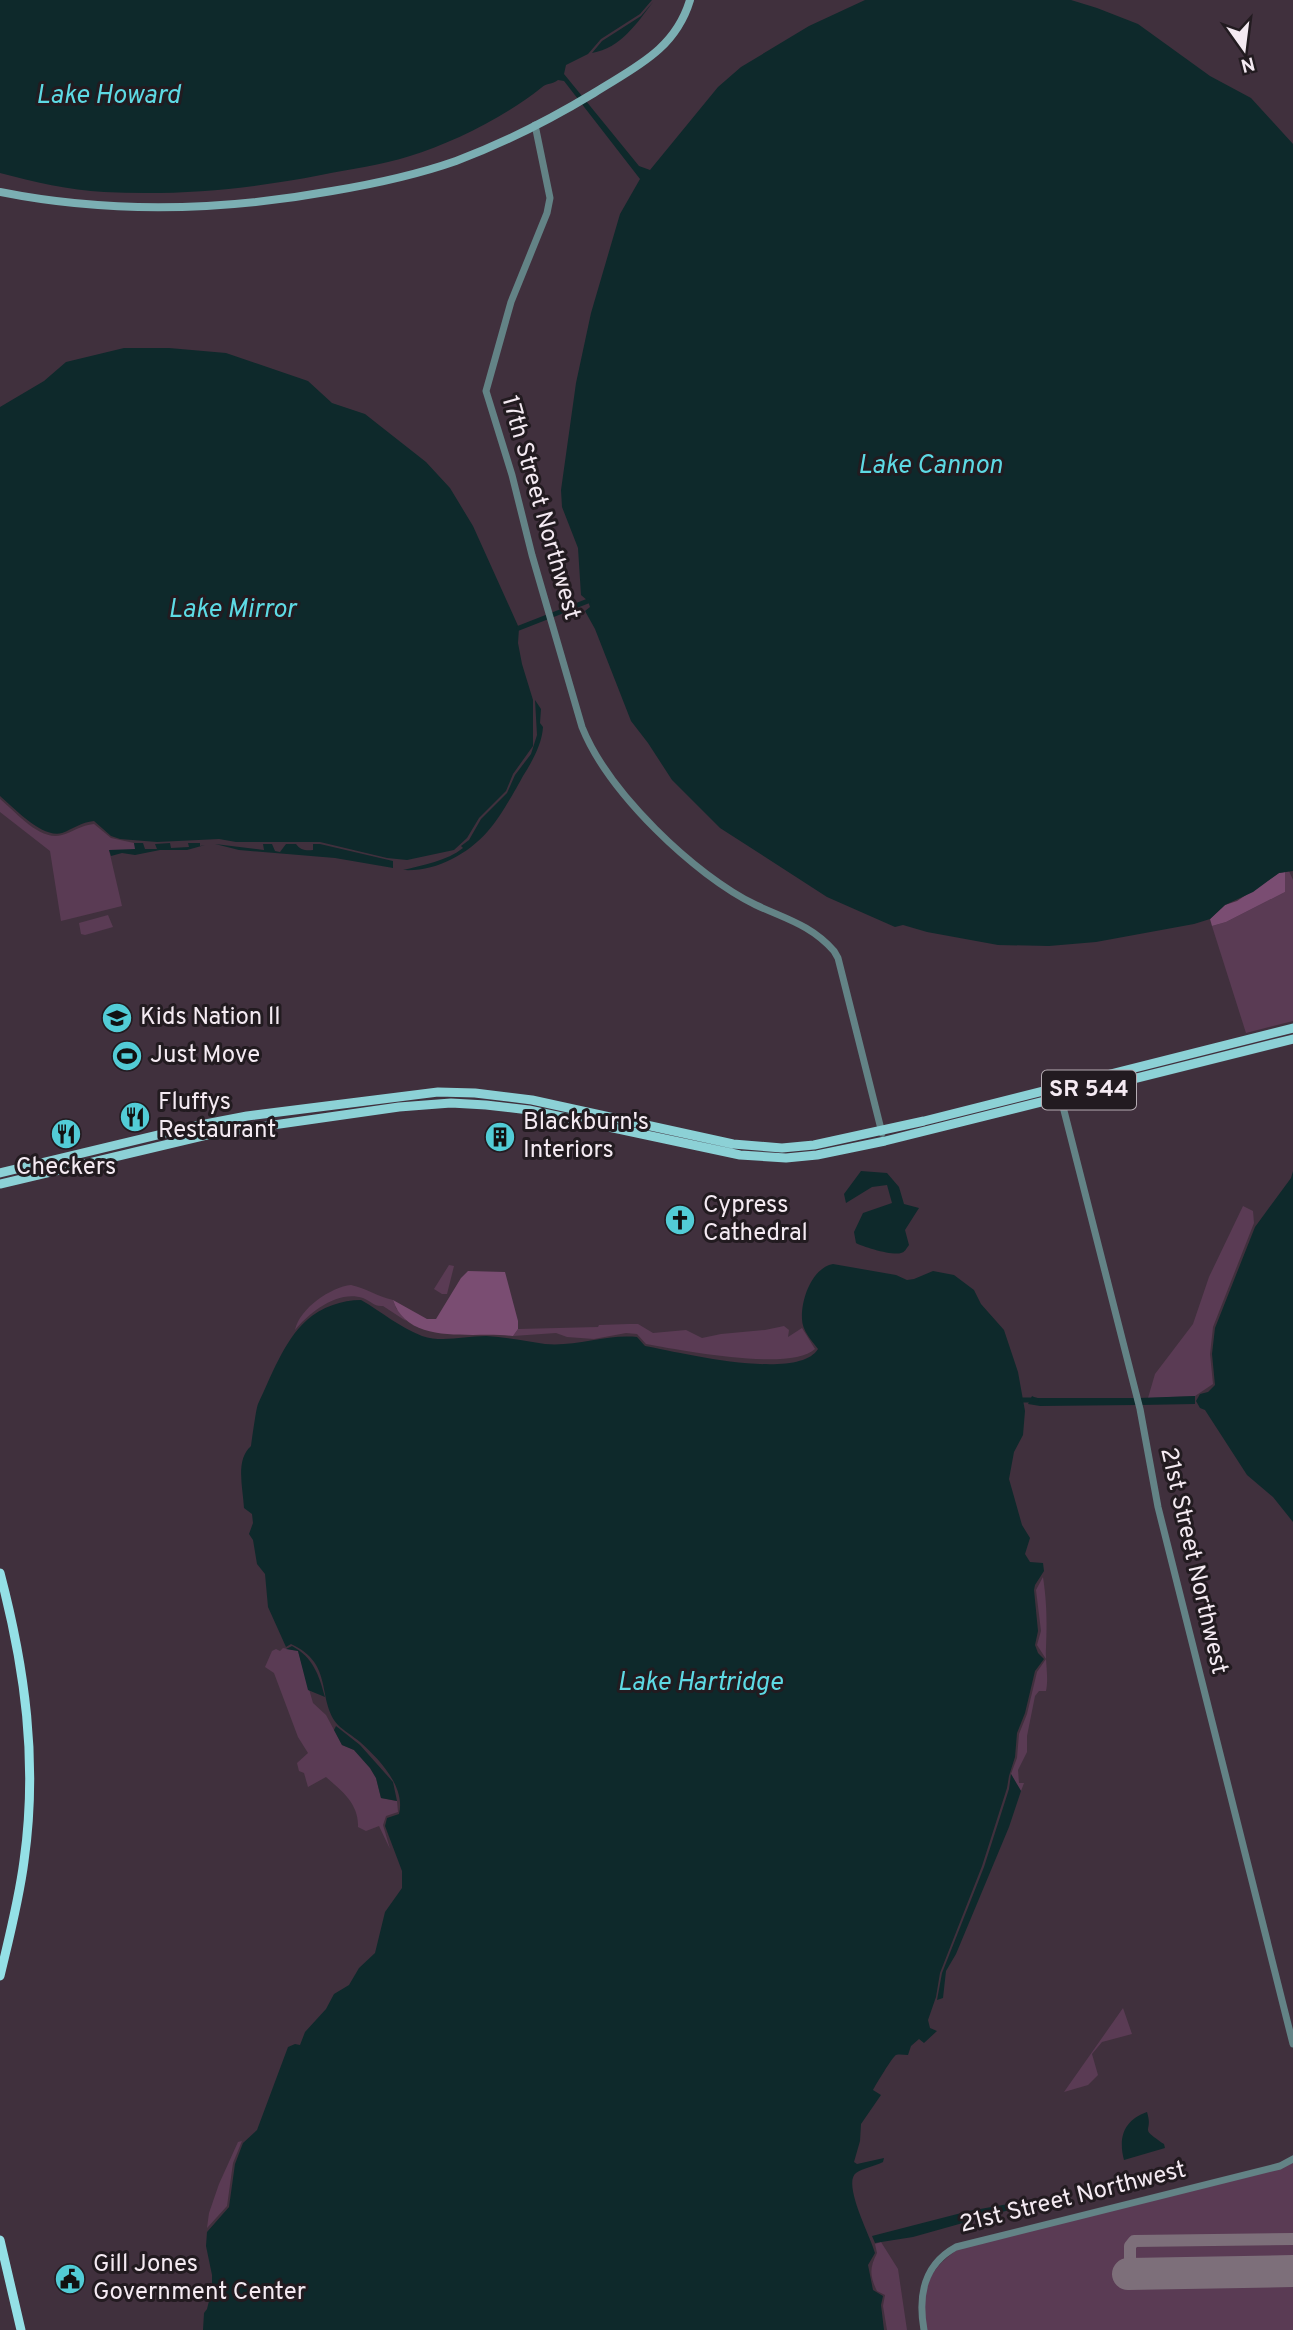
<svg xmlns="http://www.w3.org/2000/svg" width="1293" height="2330" font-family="Overpass,sans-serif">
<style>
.green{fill:#5a3b54}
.forest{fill:#7a4d72}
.water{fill:#0e292b}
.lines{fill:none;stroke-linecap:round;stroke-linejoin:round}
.canal{stroke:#0e292b;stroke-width:5}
.taxiway{stroke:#7d6f7a;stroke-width:12}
.runway{stroke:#7d6f7a;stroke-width:32}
.tertiary{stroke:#638386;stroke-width:7}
.secondary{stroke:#7bafb3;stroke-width:8}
.primary{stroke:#8cd1d6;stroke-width:9}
.trunk{stroke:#94e0e6;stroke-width:9}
.labels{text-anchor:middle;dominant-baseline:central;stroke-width:6;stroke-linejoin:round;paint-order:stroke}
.shield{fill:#221b20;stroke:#b5acb3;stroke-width:2}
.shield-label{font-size:23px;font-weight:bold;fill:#f4eaf2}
.street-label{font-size:24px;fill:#f4eaf2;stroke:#221b20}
.poi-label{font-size:24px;fill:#f4eaf2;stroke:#221b20;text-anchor:start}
.water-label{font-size:26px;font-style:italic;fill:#5ddae4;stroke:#221b20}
</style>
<rect width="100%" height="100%" fill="#40303d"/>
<path class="green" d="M0 799C15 811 40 842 62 835 73 832 81 825 94 824L111 838 134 843 136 850H109L122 906 61 921 50 851 0 812Z
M1289 871 1293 880V1021L1246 1033 1212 926 1226 922 1285 892V872Z
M108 915 113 927 85 935 81 934 79 923Z
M1243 1206 1253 1211 1254 1223 1213 1327 1210 1354 1213 1384 1195 1396 1148 1398 1155 1374 1193 1324 1209 1277Z
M449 1265 454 1266 447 1294H442L434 1289Z
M351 1285C366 1288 378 1297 393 1300L396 1308 406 1321 383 1306C374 1307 371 1301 363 1298 338 1290 310 1312 295 1330 300 1308 331 1287 351 1285Z
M629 1324H638L653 1333 686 1330 702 1338 721 1334 765 1330 784 1326 789 1330 788 1337 802 1328 815 1349C791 1372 680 1350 646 1344L637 1334 626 1333 594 1339 567 1337 556 1333 513 1336 518 1329 598 1327 599 1325Z
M1043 1577C1047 1604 1047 1621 1046 1648 1045 1663 1049 1676 1046 1691H1039L1035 1696 1027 1736V1752L1018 1770 1019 1783H1024L1021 1791 1011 1774 1017 1758 1019 1734 1027 1714 1037 1672 1046 1659 1037 1645 1041 1631 1036 1590Z
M283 1648 298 1651 313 1703 326 1715 342 1745 354 1750 370 1768 376 1778 381 1798 397 1801 398 1812 386 1816 383 1825 390 1849 379 1826 366 1831 358 1827C359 1804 342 1791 326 1777L308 1787 304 1773 299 1771 297 1763 308 1753 298 1737 274 1673 265 1667 272 1651 276 1649 280 1651Z
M1123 2008 1132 2034 1102 2042 1092 2054 1098 2075 1088 2085 1064 2092Z
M242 2141 233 2163 227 2206 207 2228 209 2213 219 2184 238 2142Z
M1293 2162V2236L1135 2238 1131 2239 1127 2245 1128 2280 1293 2278V2330H926C922 2290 925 2271 960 2248Z
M881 2242 898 2269 907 2330H887L883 2306 885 2295 877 2291C869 2275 870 2267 877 2253L875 2244Z
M1293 2242V2265L1134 2267 1133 2254 1136 2245Z"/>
<path class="forest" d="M1285 872V892L1226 922 1212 926 1210 919 1225 905 1237 901 1279 873Z
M468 1271 505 1272 518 1321V1329L513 1336C475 1331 408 1347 393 1300L427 1319H436L461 1278Z"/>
<path class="water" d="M0 0H652L640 14 601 39 588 54 566 65 564 74 639 166 650 170 718 87 741 67 809 26 865 0H1071L1097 8 1138 24 1210 76 1251 98 1293 144V871L1279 873 1253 892 1225 905 1210 919 1194 924 1096 942 1049 946 998 945 927 932 903 925 895 927 827 897 720 828 672 780 648 743 631 721 595 629 585 611 590 607 588 601 581 595 578 548 562 507 561 490 576 383 591 313 620 214 640 179 564 81 558 80C552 85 547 82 541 88 508 115 451 144 410 156 381 165 351 169 321 175 249 189 178 196 104 192 69 190 34 182 0 173Z
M653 2C637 23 621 48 592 53L602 41 641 16Z
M124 348H169L226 353 308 381 332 403 365 414 426 462 450 488 473 526 519 628 518 643 522 664 533 700V746L513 774 506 791 479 818 467 838 454 850 407 860 387 858 320 842H236L219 839 157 842 120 839 111 836 94 821C81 822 73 829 62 833 43 839 14 808 0 796V407L44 381 66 362Z
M535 700 541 709 540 723 543 727C542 744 532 762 523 776 515 791 499 819 488 831 467 855 435 872 403 870 423 865 447 861 463 848L461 846 469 840 481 819 507 793 515 775 531 754 537 735Z
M134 843H143L145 849H157L155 844 170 843 171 848 189 847 188 843H200V846L205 845 187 850H160L135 855 122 853 111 856 109 850 135 849Z
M215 844 264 850 263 844H272L275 851 280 852 286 844H296C300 850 306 851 313 850V844H320L393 861V868L399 869 335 858 239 850Z
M861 1171 887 1173 899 1187 904 1204 919 1208 905 1230 909 1245C906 1249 905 1252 901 1253 893 1256 863 1247 856 1243L854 1232 863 1213 892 1203 887 1185 872 1187 846 1203 844 1194Z
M1293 1171V1522L1273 1497 1247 1475 1205 1410 1200 1408 1196 1401 1200 1394 1208 1392 1215 1385 1212 1354 1215 1328 1255 1227 1291 1178Z
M833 1264 896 1275 907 1280 914 1279 933 1271 954 1275 974 1290 981 1304 1004 1330 1018 1372 1025 1411 1023 1435 1014 1452 1009 1479 1022 1525 1030 1538 1025 1554 1030 1562 1043 1563 1044 1571 1035 1585 1034 1590 1038 1631 1035 1645 1038 1653 1044 1659 1035 1671 1025 1713 1017 1733 1015 1757 1009 1776 1007 1788 982 1866 940 1973 936 1997 928 2020 930 2028 937 2031 924 2043 919 2039 911 2046 908 2055C904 2055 900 2054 896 2055 893 2056 875 2086 873 2090L881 2095 861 2124 860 2141 854 2162 857 2164 884 2158 883 2162C875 2166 863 2168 856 2173 842 2184 871 2237 875 2253L868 2265 873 2290 883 2296 881 2305 884 2330H203L204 2313 207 2309 212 2289V2275L206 2246 207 2232 229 2207 235 2164 243 2143 257 2130 288 2047 295 2044 300 2045 305 2032 326 2009 334 1994 349 1985 359 1968 375 1953 385 1912 402 1888V1871L385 1826 387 1818 399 1814C406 1787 379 1759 360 1742 353 1736 344 1731 338 1725 316 1700 335 1664 291 1644L286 1647 268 1607 265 1574 257 1564 253 1540 249 1534 253 1523 252 1514 244 1508C243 1488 235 1460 251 1446 252 1438 256 1409 258 1404 271 1377 284 1340 307 1320 321 1307 342 1300 361 1300 382 1312 399 1327 422 1336 443 1343 464 1336 486 1336 506 1337 525 1341 545 1344 576 1347 606 1334 637 1337L645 1346C678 1352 798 1382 818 1349 811 1340 802 1330 802 1319 801 1299 812 1268 833 1264Z
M1032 1396 1036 1398H1134L1136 1405 1040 1406 1028 1404Z
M1195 1396V1404L1141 1405 1139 1398Z
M292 1646C313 1657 319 1675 325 1697L308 1690 298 1651 286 1649Z
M336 1726 360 1745 393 1782 397 1801 381 1798 376 1778 370 1768 354 1750 342 1745 334 1730Z
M1011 1774 1021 1791 1009 1827 956 1954 946 1971 943 1998 937 2000 942 1973 984 1867 1009 1789Z
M1147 2112C1154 2134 1137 2126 1164 2144L1165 2148 1124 2160C1118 2137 1124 2120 1147 2112Z
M1030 2200 1034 2201V2203L913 2237 875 2243 872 2236 969 2211Z"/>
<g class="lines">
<path class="canal" d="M519 628 588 601
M1023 1400H1036"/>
<path class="taxiway" d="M1130 2274V2246L1134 2241 1293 2239"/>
<path class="runway" d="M1128 2274 1293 2271"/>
<path class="tertiary" d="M535 125 550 198 547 213 511 302 486 391 512 475 532 555 582 727C608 792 694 875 756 905 786 919 811 925 834 951L838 958 882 1133
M1058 1087 1140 1409 1158 1507 1293 2044
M924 2330C918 2296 923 2265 956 2247L1280 2166 1293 2159"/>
<path class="secondary" d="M0 192C110 214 222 211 332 191 374 184 416 175 456 161 504 143 551 119 594 93 635 67 675 50 690 0"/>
<path class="primary" d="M0 1173 195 1126 247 1116 438 1092 475 1093 532 1100 733 1144 782 1148 814 1145 924 1121 1293 1028
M0 1184 211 1134 399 1107 451 1103 486 1105 529 1110 740 1155 786 1158 817 1155 885 1141 1293 1039"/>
<path class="trunk" d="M0 1573C25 1668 38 1762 24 1861 19 1900 9 1938 0 1976
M0 2240 21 2330"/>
</g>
<defs>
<g id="school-disc" transform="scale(1.575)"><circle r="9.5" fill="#52ccd6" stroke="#221b20"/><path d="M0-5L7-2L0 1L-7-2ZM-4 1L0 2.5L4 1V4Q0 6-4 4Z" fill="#111"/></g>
<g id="stadium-disc" transform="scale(1.575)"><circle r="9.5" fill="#52ccd6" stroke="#221b20"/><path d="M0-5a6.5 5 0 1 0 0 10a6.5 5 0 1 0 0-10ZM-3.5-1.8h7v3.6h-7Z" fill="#111"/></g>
<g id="restaurant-disc" transform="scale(1.575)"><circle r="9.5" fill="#52ccd6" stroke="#221b20"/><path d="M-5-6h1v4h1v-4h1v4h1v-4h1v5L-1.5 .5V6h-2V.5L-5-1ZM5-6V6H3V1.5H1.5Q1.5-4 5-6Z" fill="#111"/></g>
<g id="building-disc" transform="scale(1.575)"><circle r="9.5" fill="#52ccd6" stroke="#221b20"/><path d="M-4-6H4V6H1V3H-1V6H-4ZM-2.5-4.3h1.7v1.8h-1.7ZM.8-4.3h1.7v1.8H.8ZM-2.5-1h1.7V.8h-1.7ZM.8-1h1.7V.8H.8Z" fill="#111"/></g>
<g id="church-disc" transform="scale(1.575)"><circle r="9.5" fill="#52ccd6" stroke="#221b20"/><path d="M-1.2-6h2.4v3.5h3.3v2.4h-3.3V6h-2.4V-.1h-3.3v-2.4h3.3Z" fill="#111"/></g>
<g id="civic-disc" transform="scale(1.575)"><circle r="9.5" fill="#52ccd6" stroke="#221b20"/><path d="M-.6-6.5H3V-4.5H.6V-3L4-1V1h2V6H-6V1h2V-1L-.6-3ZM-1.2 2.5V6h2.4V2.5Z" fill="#111"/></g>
</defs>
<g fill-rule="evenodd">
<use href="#school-disc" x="117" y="1018"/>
<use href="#stadium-disc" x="127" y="1056"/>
<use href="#restaurant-disc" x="135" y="1117"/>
<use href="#restaurant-disc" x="66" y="1134"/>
<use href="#building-disc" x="500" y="1137"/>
<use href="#church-disc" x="680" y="1220"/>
<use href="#civic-disc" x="70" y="2279"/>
</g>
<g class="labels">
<rect class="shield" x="1042" y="1070.5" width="94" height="39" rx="5"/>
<g class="shield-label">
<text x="1089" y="1090">SR 544</text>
</g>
<g class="street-label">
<text transform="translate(540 508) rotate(74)">17th Street Northwest</text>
<text transform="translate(1193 1561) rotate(77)">21st Street Northwest</text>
<text transform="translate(1073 2198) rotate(-14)">21st Street Northwest</text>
</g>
<g class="poi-label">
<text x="140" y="1018">Kids Nation ll</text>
<text x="150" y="1056">Just Move</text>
<text x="158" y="1103">Fluffys<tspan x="158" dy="28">Restaurant</tspan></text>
<text x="523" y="1123">Blackburn's<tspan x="523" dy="28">Interiors</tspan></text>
<text x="66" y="1168" text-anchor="middle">Checkers</text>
<text x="703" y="1206">Cypress<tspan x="703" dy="28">Cathedral</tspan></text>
<text x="93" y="2265">Gill Jones<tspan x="93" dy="28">Government Center</tspan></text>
</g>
<g class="water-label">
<text x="108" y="96">Lake Howard</text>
<text x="930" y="466">Lake Cannon</text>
<text x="232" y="610">Lake Mirror</text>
<text x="700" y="1683">Lake Hartridge</text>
</g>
</g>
<g transform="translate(1244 49) rotate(166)" stroke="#221b20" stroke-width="5" paint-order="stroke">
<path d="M0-5L12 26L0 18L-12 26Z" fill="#f4eaf2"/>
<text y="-10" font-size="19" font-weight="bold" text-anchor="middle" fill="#f4eaf2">N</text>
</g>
</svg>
